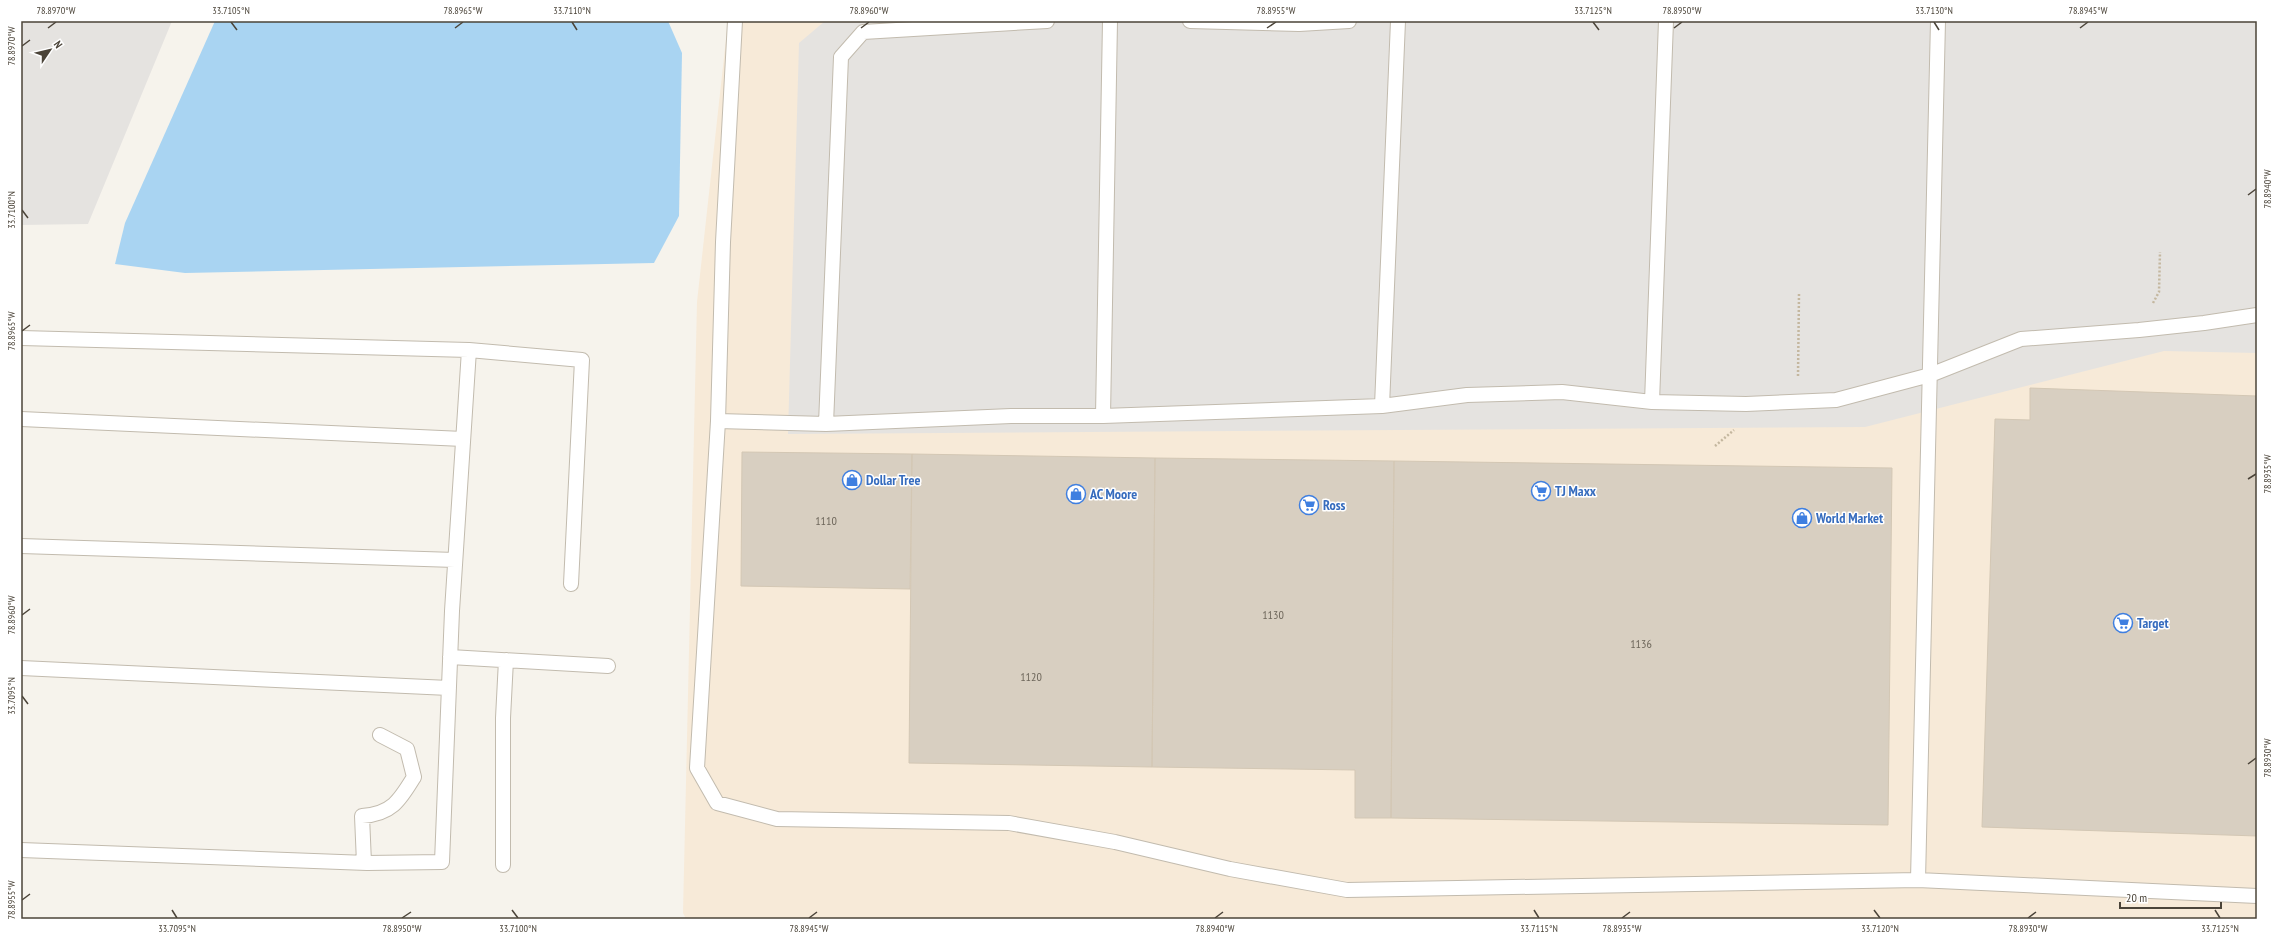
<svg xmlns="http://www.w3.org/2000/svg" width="2278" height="940" font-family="'PT Sans Narrow',sans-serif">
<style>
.commercial{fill:#f7ead8}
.parking{fill:#e5e3e0}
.water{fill:#a9d4f2}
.building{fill:#d8cfc1;stroke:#d3c7b4}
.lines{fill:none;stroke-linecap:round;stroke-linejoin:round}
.service-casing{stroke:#c2bbae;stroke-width:16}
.path{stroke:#c4b79f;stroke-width:2.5;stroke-dasharray:2 2;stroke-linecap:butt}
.service{stroke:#fff;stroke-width:14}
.ticks{fill:none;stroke:#4b4439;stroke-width:1.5}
.labels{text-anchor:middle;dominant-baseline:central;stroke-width:3;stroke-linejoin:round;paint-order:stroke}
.number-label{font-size:12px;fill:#6e675b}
.shop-label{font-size:14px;font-weight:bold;fill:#366cbe;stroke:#fff;text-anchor:start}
.neatline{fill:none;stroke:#4b4439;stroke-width:1.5}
.ticks-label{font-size:10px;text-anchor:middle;fill:#4b4439}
</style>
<rect width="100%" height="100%" fill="#f6f3ec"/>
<path class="commercial" d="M728 21H2257V919H686L683 913 697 302Z"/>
<path class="parking" d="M21 21H172L88 224 21 225Z
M825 21H2257V353L2164 351 1865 427 788 434 799 43Z"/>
<path class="water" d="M215 21H668L682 53 679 216 654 263 185 273 115 264 125 223Z"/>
<path class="building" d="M2030 388 2257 396V836L1982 827 1995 419 2030 420Z
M742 452 912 454 910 589 741 586Z
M912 454 1155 458 1152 767 909 763Z
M1155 458 1394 461 1391 818H1355V770L1152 767Z
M1394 461 1892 468 1888 825 1391 818Z"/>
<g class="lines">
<g class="service-casing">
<path id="service" d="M735 21 723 242 718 421 697 768 717 803 777 819 1009 823 1115 842 1230 869 1347 890 1918 880 2257 896
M1190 21 1299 24 1349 21
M21 338 469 350
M1652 402 1666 21
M1382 406 1398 21
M1103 416 1110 21
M21 419 463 439
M718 421 826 424 1011 416H1103L1382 406 1467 395 1562 392 1652 402 1746 404 1836 400 1930 375 2021 339 2139 330 2204 323 2257 315
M826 424 841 57 863 32 1047 21
M21 546 455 560
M450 657 608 666
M21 668 449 688
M21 850 367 863 442 862 452 611 469 350 582 360 571 584
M364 863 362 816C392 814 400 800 414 777L407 749 380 735
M503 865V718L506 660
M1918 880 1938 21"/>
</g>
<path class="path" d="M2153 303 2159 292 2160 252
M1798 376 1799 294
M1715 446 1734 430"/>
<use href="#service" class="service"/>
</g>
<path class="ticks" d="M231 22 237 30M572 22 577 30M1593 22 1599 30M1934 22 1939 30M48 28 56 22M455 28 463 22M861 28 869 22M1267 28 1276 22M1674 28 1682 22M2080 28 2088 22M22 46 30 40M2248 195 2256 189M22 210 28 218M22 331 30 325M2248 479 2256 474M22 615 30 609M22 696 28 704M2248 764 2256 758M22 900 30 894M172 910 177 918M512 910 518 918M1534 910 1539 918M1874 910 1880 918M2215 910 2220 918M402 918 411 912M809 918 817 912M1215 918 1223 912M1622 918 1630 912M2028 918 2036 912"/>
<defs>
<g id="shop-ring" transform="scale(1)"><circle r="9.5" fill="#fff" stroke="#3f7fe0" stroke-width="1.5"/><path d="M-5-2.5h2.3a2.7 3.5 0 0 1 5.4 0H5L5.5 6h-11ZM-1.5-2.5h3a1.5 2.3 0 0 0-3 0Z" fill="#3f7fe0"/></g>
<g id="supermarket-ring" transform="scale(1)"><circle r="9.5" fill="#fff" stroke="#3f7fe0" stroke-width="1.5"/><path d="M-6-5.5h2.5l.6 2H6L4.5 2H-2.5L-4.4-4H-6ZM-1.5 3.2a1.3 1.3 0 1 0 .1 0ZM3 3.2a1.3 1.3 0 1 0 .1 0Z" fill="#3f7fe0"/></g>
</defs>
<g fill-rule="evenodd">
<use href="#shop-ring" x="852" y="480"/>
<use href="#supermarket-ring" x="1541" y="491"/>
<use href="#shop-ring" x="1076" y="494"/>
<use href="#supermarket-ring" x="1309" y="505"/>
<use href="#shop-ring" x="1802" y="518"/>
<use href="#supermarket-ring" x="2123" y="623"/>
</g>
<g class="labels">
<g class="number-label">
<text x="826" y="520">1110</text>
<text x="1273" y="614">1130</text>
<text x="1641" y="643">1136</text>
<text x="1031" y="676">1120</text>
</g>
<g class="shop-label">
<text x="866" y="480">Dollar Tree</text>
<text x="1555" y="491">TJ Maxx</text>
<text x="1090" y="494">AC Moore</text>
<text x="1323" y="505">Ross</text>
<text x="1816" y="518">World Market</text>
<text x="2137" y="623">Target</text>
</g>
</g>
<rect width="2278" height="940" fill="none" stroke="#ffffff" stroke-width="44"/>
<g transform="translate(50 50) rotate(55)" stroke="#ffffff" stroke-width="3" paint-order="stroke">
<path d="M0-3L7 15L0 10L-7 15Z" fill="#4b4439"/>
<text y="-6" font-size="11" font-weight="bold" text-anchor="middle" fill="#4b4439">N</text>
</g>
<path d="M2120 902v6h101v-6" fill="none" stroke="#4b4439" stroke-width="2"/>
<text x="2126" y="902" font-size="12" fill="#4b4439" stroke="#ffffff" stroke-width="3" paint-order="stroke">20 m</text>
<rect x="22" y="22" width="2234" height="896" class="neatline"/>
<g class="ticks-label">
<text x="56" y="14">78.8970°W</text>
<text x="231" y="14">33.7105°N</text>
<text x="463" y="14">78.8965°W</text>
<text x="572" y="14">33.7110°N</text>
<text x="869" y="14">78.8960°W</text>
<text x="1276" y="14">78.8955°W</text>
<text x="1593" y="14">33.7125°N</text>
<text x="1682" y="14">78.8950°W</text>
<text x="1934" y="14">33.7130°N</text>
<text x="2088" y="14">78.8945°W</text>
<text transform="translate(11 46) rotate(-90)" y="4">78.8970°W</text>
<text transform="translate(2267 189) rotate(-90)" y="4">78.8940°W</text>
<text transform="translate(11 210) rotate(-90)" y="4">33.7100°N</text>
<text transform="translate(11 331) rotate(-90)" y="4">78.8965°W</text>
<text transform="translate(2267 474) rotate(-90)" y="4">78.8935°W</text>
<text transform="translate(11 615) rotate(-90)" y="4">78.8960°W</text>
<text transform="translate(11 696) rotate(-90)" y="4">33.7095°N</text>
<text transform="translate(2267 758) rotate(-90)" y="4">78.8930°W</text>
<text transform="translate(11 900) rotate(-90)" y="4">78.8955°W</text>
<text x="177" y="932">33.7095°N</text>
<text x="402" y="932">78.8950°W</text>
<text x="518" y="932">33.7100°N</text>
<text x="809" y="932">78.8945°W</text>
<text x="1215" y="932">78.8940°W</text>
<text x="1539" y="932">33.7115°N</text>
<text x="1622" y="932">78.8935°W</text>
<text x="1880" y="932">33.7120°N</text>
<text x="2028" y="932">78.8930°W</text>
<text x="2220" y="932">33.7125°N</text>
</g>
</svg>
